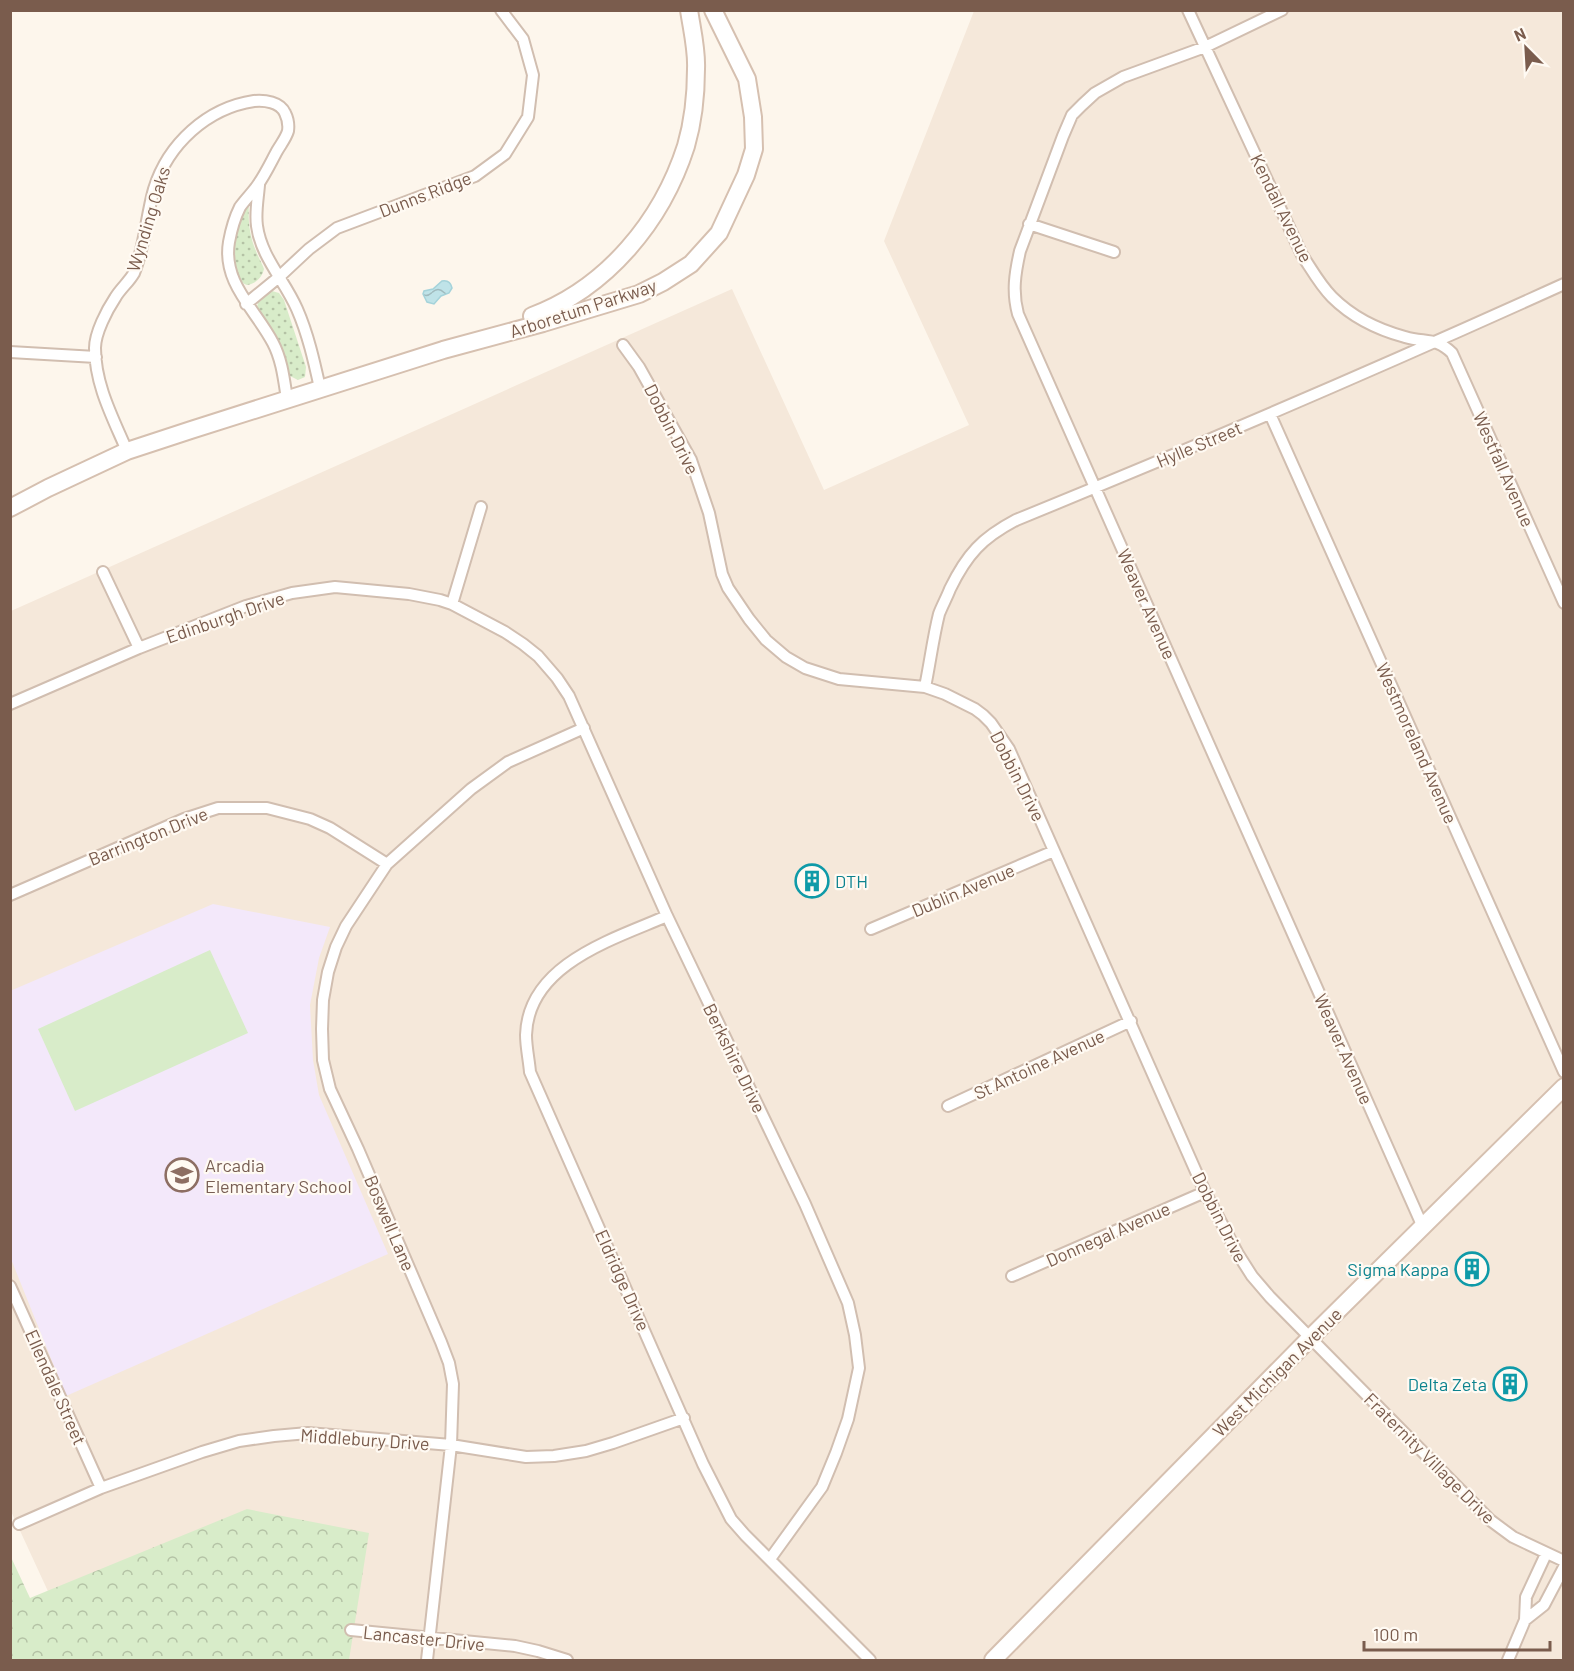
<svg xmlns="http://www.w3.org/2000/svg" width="1574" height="1671" font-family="Barlow,sans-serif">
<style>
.residential{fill:#f5e8da}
.education{fill:#f3e8fa}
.grass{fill:#d8ecc9}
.forest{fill:url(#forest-crowns)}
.garden{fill:url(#garden-dots)}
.water{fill:url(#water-waves);stroke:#a5d3da;stroke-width:1.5}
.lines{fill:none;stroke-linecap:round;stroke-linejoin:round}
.street-casing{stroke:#d1beb0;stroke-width:14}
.secondary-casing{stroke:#d6c0b0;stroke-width:20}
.street{stroke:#fff;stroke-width:10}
.secondary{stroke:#fff;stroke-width:16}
.labels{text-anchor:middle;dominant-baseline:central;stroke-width:4.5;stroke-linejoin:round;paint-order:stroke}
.street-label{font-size:18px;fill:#7a5c4d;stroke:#fffaf3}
.culture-label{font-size:18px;fill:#0d838f;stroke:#fffaf3;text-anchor:end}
.education-label{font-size:18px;fill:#785e54;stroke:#fffaf3;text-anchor:start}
</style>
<defs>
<pattern id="forest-crowns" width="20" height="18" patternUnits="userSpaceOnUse" patternTransform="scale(1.5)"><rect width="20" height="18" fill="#d8ecc9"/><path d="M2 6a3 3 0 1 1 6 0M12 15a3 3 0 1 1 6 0" fill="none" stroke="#b4c2a5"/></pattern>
<pattern id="garden-dots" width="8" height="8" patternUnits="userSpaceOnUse" patternTransform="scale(1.5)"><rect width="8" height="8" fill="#d8ecc9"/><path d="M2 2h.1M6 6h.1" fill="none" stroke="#b4c2a5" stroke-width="1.8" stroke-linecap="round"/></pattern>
<pattern id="water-waves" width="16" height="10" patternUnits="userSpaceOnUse" patternTransform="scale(1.5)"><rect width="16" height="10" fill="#bfe3e8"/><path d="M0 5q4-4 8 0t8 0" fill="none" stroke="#a0bbbe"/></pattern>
</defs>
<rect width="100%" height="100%" fill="#fdf6ec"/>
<path class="residential" d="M974 11H1563V1660H17L10 1636 58 1613 10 1509 11 611 732 289 824 490 969 425 884 241Z"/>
<path class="education" d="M213 904 330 927 319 958 310 1005 313 1060 319 1095 388 1254 66 1396 11 1259 10 991Z"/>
<path class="grass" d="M210 950 248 1033 75 1111 38 1029Z"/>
<path class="forest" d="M247 1509 369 1533 349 1660H11L10 1555 30 1598Z"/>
<path class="garden" d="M249 202C248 220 249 235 256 251 258 257 262 263 264 269 262 278 255 284 247 285 229 279 232 243 236 228 239 218 244 210 249 202Z
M272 291 279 293 284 300 306 367 305 377 298 380 290 376 285 360 257 309C257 300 264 293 272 291Z"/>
<path class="water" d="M442 281C448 280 451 283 452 288L449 293 441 296 434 304 427 302 423 294 424 291 433 289Z"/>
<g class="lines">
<g class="street-casing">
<path id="street" d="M1188 10 1302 255C1312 270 1320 285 1332 297 1352 317 1379 330 1405 337 1425 343 1436 337 1452 353L1564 603
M1282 10 1205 47 1123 77 1095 93 1082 105 1072 115 1063 136 1020 251C1015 273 1012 292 1018 314L1422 1225
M259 185C258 198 255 213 257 226 261 257 285 281 297 309 308 334 314 361 320 388
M1029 224 1114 252
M246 304 279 277 309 249 337 228 475 176 505 154 528 117 533 75 523 39 501 10
M623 345 639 367 691 460 709 513 722 574 728 588 749 619 766 640 786 657 805 668 839 679 925 687 945 694 975 709 983 715 991 723 1009 749 1205 1192 1238 1254 1252 1276 1270 1297 1490 1520 1513 1537 1564 1561
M10 352 96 357
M1270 414 1564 1072
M127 451C113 418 95 385 95 348 95 333 107 310 115 298 120 289 129 282 134 273 145 246 146 217 154 189 168 144 207 108 254 101 265 100 280 102 285 113 288 119 289 124 288 131 286 138 281 144 277 151 271 162 265 175 257 186 252 193 245 200 240 207 235 217 231 231 229 242 222 283 256 310 273 343 282 360 284 380 287 399
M103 572 139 648
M452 604 481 507
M925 687C930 663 933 638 939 614 942 606 947 597 950 589 967 554 982 538 1016 520 1200 445 1383 366 1564 284
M10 704 139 648 246 606 292 593 335 587 409 594 440 600 452 604 505 632 523 644 538 656 557 678 569 696 667 916 805 1204 848 1303 855 1335 859 1368 848 1419 836 1453 822 1487 770 1559
M10 895 184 819 218 808H267L310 819 330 828 387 864
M667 916C614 939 528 964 526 1035 526 1047 529 1060 530 1072L703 1464 731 1519 745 1535 870 1660
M871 929 1054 851
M948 1106 1131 1021
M1012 1276 1205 1192
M10 1286 101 1488
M19 1524 101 1488 202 1452 239 1441 274 1436 308 1433 451 1445 526 1457 554 1456 586 1451 613 1443 684 1418
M1525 1620 1544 1605 1564 1567
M351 1630 515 1646 538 1651 567 1660
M427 1660 451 1445 453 1384 449 1363 441 1342 358 1149 330 1089 323 1060 322 1029 323 1000 328 972 336 947 346 926 387 864 471 789 508 762 584 728
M1508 1660 1525 1620 1526 1597 1546 1554"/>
</g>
<g class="secondary-casing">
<path id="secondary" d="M532 316C607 288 662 221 686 146 693 122 696 94 696 69 697 50 692 30 689 10
M10 508 48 488 127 451 191 430 443 350 543 323 639 294 663 282 691 264 719 233 746 175 754 149 753 117 747 79 713 10
M993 1660 1310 1338 1564 1087"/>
</g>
<use href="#street" class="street"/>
<use href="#secondary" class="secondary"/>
</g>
<defs>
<g id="building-ring" transform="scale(1.725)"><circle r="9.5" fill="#fffaf3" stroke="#0f9aa8" stroke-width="1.5"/><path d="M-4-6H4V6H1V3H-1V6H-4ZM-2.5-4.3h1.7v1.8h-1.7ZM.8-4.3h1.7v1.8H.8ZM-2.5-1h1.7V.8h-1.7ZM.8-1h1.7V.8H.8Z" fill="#0f9aa8"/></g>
<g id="school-ring" transform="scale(1.725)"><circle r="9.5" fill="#fffaf3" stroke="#8d6e63" stroke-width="1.5"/><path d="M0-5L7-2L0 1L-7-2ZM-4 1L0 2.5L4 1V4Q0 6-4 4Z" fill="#8d6e63"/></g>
</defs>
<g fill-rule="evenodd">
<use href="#building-ring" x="812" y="881"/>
<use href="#school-ring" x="182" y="1175"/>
<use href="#building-ring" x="1472" y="1269"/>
<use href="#building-ring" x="1510" y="1384"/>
</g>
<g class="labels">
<g class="street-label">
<text transform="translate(425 194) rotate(-21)">Dunns Ridge</text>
<text transform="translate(1282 208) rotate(64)">Kendall Avenue</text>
<text transform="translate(148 219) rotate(-73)">Wynding Oaks</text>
<text transform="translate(583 308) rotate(-18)">Arboretum Parkway</text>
<text transform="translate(672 429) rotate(63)">Dobbin Drive</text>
<text transform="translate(1199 444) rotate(-23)">Hylle Street</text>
<text transform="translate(1504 469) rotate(66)">Westfall Avenue</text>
<text transform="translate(1147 604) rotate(66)">Weaver Avenue</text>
<text transform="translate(225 617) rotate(-19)">Edinburgh Drive</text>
<text transform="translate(1417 743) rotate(66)">Westmoreland Avenue</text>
<text transform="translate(1018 776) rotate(63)">Dobbin Drive</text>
<text transform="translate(148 836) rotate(-22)">Barrington Drive</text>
<text transform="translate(963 890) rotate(-23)">Dublin Avenue</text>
<text transform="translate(1344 1049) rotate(66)">Weaver Avenue</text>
<text transform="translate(735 1058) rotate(64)">Berkshire Drive</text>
<text transform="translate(1039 1064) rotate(-25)">St Antoine Avenue</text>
<text transform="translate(1220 1217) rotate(63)">Dobbin Drive</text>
<text transform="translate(390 1223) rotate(67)">Boswell Lane</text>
<text transform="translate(1108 1234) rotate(-24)">Donnegal Avenue</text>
<text transform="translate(623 1280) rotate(66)">Eldridge Drive</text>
<text transform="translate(1277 1372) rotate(-45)">West Michigan Avenue</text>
<text transform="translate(56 1387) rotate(66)">Ellendale Street</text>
<text transform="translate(365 1439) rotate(4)">Middlebury Drive</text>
<text transform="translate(1430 1458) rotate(45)">Fraternity Village Drive</text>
<text transform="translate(424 1638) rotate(6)">Lancaster Drive</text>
</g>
<g class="culture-label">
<text x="835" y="881" text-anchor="start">DTH</text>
<text x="1449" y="1269">Sigma Kappa</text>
<text x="1487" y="1384">Delta Zeta</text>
</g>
<g class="education-label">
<text x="205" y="1165">Arcadia<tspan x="205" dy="21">Elementary School</tspan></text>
</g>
</g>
<rect width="1574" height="1671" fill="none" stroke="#7a5c4d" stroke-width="24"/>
<g transform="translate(1526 48) rotate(336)" stroke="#fffaf3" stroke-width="4.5" paint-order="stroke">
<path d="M0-4.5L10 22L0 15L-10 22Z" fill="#7a5c4d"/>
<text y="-9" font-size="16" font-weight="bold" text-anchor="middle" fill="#7a5c4d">N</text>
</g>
<path d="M1364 1641v9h186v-9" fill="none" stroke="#7a5c4d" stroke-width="3"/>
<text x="1373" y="1641" font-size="18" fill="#7a5c4d" stroke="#fffaf3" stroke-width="4.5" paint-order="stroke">100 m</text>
</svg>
